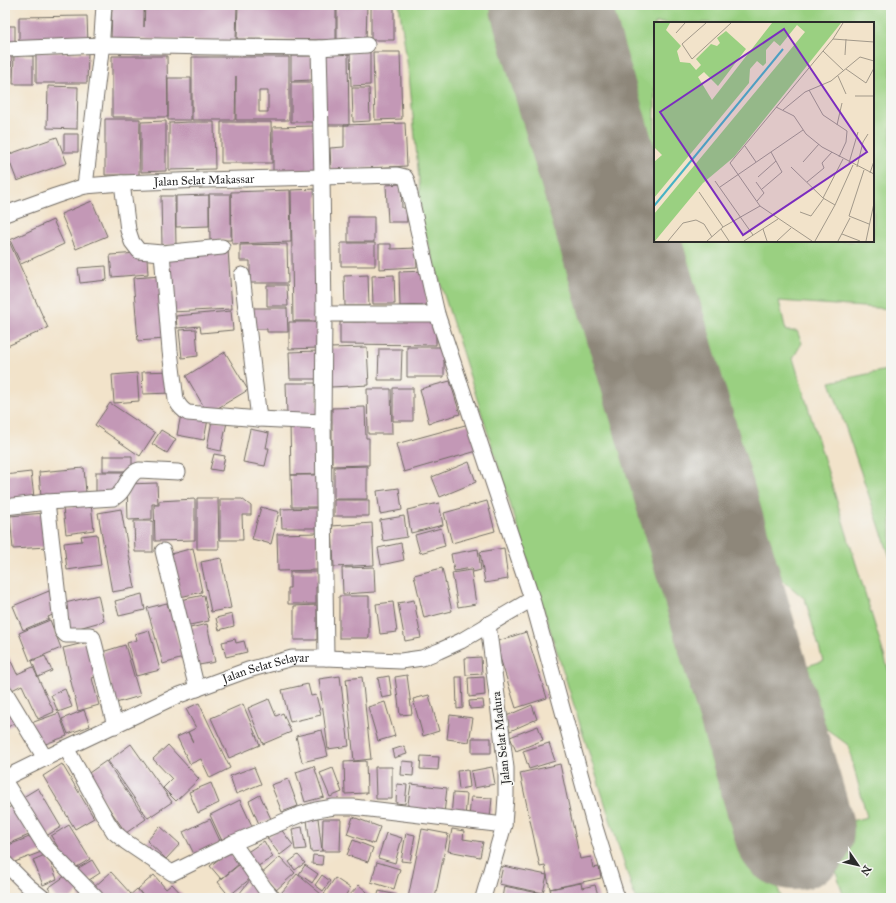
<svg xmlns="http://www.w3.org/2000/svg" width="896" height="903" font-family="'IM FELL Great Primer',serif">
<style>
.green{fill:#9ad081;stroke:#627e56;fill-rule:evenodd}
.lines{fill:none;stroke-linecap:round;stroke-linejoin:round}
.runway{stroke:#8e877a;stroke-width:120}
.building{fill:#c398b6;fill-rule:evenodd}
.street-casing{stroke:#716b63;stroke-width:17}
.street{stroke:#fff;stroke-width:15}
.labels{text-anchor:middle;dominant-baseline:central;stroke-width:3;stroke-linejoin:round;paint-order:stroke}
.street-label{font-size:12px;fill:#2b2b2b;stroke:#f6f6f2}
.inset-river{fill:none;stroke:#47b3c4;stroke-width:2}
.inset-road{fill:none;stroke:#a2998a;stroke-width:1}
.view{fill:#7b2cbf;fill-opacity:0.15;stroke:#7b2cbf;stroke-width:2}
.inset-edge{fill:none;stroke:#2b2b2b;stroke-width:2}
</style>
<rect width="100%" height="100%" fill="#f6f6f2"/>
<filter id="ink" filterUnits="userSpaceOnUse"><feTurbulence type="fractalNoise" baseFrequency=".025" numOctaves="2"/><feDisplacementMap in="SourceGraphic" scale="8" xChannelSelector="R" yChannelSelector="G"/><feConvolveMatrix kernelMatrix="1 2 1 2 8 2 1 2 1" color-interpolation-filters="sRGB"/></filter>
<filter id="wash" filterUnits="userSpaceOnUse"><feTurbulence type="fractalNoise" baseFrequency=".012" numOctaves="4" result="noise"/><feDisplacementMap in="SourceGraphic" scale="16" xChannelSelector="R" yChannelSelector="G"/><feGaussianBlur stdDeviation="0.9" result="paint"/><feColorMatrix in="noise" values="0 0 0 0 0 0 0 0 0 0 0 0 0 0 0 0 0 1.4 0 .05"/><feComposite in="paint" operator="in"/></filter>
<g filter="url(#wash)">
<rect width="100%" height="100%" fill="#f2e3ca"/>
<path class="green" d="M399 5H517L781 898H635L421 222 419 179 409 75Z
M582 5H891V309L779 301 786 331H797L802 343 793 358 891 678V898H844L823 828 867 817 848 745 786 699 778 675 823 661 805 599 742 546ZM655 23H873V241H655Z
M891 369V560L830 382Z"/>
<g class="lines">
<path class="runway" d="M550 5 794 830"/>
</g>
<g id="blocks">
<path class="building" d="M112 5H144V27L145 5H237L236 41 111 39Z
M238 5H336V40L237 39Z
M337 5H367L366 40H337Z
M371 5H394V40H371Z
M87 16 88 44H19V17Z
M5 26H15V45H5Z
M370 51V85L351 86 350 52Z
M36 52 88 53 87 83H36Z
M348 52 349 125H325L323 53Z
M373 52H400L402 119 375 120Z
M5 54H12L11 77H5Z
M14 55 33 56V84H13Z
M112 56H167L168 117H112Z
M291 56H312V80L291 81Z
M192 57H289V120H236V76L235 120H192ZM259 91H268V112H259Z
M168 78H191V120H168Z
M291 82H314L315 122H291Z
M48 86 78 87 77 129 47 128Z
M352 88H369L370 121 353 122Z
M105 119H140L139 175H105Z
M166 121V171L141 172V122Z
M190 122H214L215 169 169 170V123Z
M221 122H271L272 163H221Z
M405 123 407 166 331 170 330 148 344 147V125Z
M316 126V170L273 171V127Z
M64 134H78V152H64Z
M57 137 67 163 17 181 7 155Z
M5 181H6L7 196H5Z
M401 184 402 208H406L407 222H388L386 185Z
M317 189 319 321H293L291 190Z
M290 190 291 242 232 244 231 192Z
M209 194H231V240H210Z
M209 195V226L176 227V196Z
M161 196H175L176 245H162Z
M92 201 107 236 76 249 61 214Z
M348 217H374V242H348Z
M53 220 64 244 21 264 10 240Z
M7 237 48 328 5 347V238Z
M341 243H375V266H341Z
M287 244 288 283H250V261H240V245Z
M379 244H391V249L416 248 417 267 379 269Z
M228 250 232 309 171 312 168 253Z
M138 253V259H147L148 274 112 277 110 255Z
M106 266 107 280 80 283 78 268Z
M426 271 427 305 400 306 399 272Z
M368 275 369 306H345L344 276Z
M394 275 395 304H373L372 276Z
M161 276 165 339 138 341 133 278Z
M267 285H287L288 306H267Z
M250 308H287L288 332H267V329H250Z
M231 311 233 330 201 333 200 326 177 328 176 316Z
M367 319H436V345L340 344V322H367Z
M289 322H318V348L289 349Z
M196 329 198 356 182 358 179 330Z
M367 347 369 385 331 387 329 348Z
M407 347H444V377H407Z
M379 349H402L401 380H378Z
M317 351 318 379H290L289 352Z
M225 352 248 390 208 414 186 376Z
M172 371V393L143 394 142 372Z
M137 373 139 401 114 403 112 375Z
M450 381 460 414 429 423 420 389Z
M286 383H317L318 414 287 415Z
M393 388H413V421H393Z
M367 389H391L392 434H368Z
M110 403 155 433 140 456 95 425Z
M365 407 366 438H369V465L332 466V408Z
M181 414 208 419 204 440 177 435Z
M212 420 227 422 221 451 207 448Z
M290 424H318L319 474 291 475Z
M469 424 477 451 404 472 396 444Z
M250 429 269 433 266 448H269L265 466 243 462Z
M161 430 176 439 167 453 152 444Z
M214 454 225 456 222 471 210 469Z
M103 456H132V471H103Z
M469 462 476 482 440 497 432 477Z
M367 466V499H334V467Z
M84 468 86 493 41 497 39 472Z
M31 472 34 497 5 500V475Z
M96 472H130L118 494H96Z
M291 475H318V507H292Z
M157 483 158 504H152V519L128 520 127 484Z
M399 488 402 510 380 514 377 491Z
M197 498H218L219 549H197Z
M195 499V540L155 541 154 505H159V501Z
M220 499H242L251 506V515H242L243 540H220Z
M334 500H369V516H334Z
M487 501 495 531 452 543 444 513Z
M439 503 443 525 411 533 407 510Z
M91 504 94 530 66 534 63 508Z
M261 507 279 512 271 544 252 539Z
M317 508 318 528H282L281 509Z
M121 509 135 588 112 592 98 513Z
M44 513 47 547 13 549 10 516Z
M404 516 407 537 383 541 380 520Z
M134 521H153V552H135Z
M372 523 374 565 334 567 332 526Z
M441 528 445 546 420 553 415 535Z
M318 533V570L278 571 277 534Z
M97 534 101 565 67 570 64 543 82 541 81 536Z
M401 543 404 560 381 565 378 548Z
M193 548 202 592 180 597 171 554Z
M504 548 508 579 485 583 480 552Z
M478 549 481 570 473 572 472 568 454 571 451 554Z
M221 558 231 608 211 612 201 562Z
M374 567 375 592 343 594 342 568Z
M442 568 452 611 424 618 414 575Z
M471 570 476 604 458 607 452 573Z
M290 572H318V587H316V604H288V588H290Z
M49 591 57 613 48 617 49 619 23 630 13 606Z
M142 594 145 610 119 616 115 601Z
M98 595 104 621 68 631 61 604Z
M204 595 209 621 185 626 180 600Z
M339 596H369V638H339Z
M414 600 421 638 405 641 398 603Z
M393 602 397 632 380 634 376 604Z
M167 603 169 611 174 609 179 628 174 629 183 658 163 664 147 608Z
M317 605V640H294V606Z
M232 614 234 626 219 630 216 618Z
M50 620 61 648 30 661 19 633Z
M207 624 215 662 194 666 186 629Z
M149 630 160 670 136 676 127 643 137 640 135 634Z
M526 632 547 698 516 708 495 642Z
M235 639 236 643 244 641 247 652 226 657 222 642Z
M92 641 100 676 92 678 99 705 78 711 63 648Z
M125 645 140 696 116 703 102 652Z
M45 656 52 671 38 677 32 661Z
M9 657 17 674 33 667 54 712 38 719 22 685 10 691 5 681V659Z
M481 657 482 674 466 675 465 658Z
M407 675 412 714 400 715 395 677Z
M340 676 349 746 328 749 319 679Z
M389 676 392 696 382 698 378 678Z
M362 677 371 759 354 761 346 679Z
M456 677H462L463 708 457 709Z
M484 677 485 695 469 697 468 678Z
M308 684 311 696 316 695 321 715 290 722 282 690Z
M65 689 72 707 58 712 51 695Z
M429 695 439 731 423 736 413 699Z
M269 699 276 716 283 713 291 732 263 744 248 708Z
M483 700 484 708 470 709 469 701Z
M5 701 17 721 5 729Z
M385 702 395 736 378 741 368 707Z
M199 703 230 768 210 778 201 759 190 764 177 737 188 732 193 742 188 732 196 728 186 709Z
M243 704 260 745 229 758 211 718Z
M532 705 537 719 510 731 504 717Z
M84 710 90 726 68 734 62 719Z
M59 713 67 736 40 746 31 723Z
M450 715 473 718 469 742 447 739Z
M538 726 543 740 516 751 510 737Z
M322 730 328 756 302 762 296 736Z
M472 738H491V753H472Z
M549 743 555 761 529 769 523 751Z
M131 744 172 802 148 818 108 761Z
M168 745 199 779 176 801 163 788 172 779 153 759Z
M404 746 407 754 394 758 392 750Z
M421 756 439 757 438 770 420 769Z
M106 761 146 819 126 833 86 775Z
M366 761 367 793 345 794 344 762Z
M402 761 414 762 413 776 401 775Z
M62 764 94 818 75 829 43 776Z
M560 764 580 859 591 857 593 868 599 867 601 878 550 889 545 866 540 867 520 773Z
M314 766 324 797 305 802 296 772Z
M254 767 261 784 236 794 230 776Z
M375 767H392V799H376Z
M492 767 495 784 474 788 471 771Z
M333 768 342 792 330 797 320 773Z
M468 770 470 787 459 789 457 771Z
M288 779 298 806 282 812 271 785Z
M211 783 219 803 198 813 189 792Z
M397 784 407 785 405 804 396 803Z
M411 784 447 788 444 814 407 810Z
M38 788 61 827 43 838 20 799Z
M453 793 467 794 465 818 451 817Z
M260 795 271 819 259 824 249 801Z
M471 797 492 798 490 818 469 817Z
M240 800 253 828 223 843 210 815Z
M16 804 29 835 5 845V815L8 814 6 809Z
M353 817 380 827 374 844 347 834Z
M318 818 322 851 311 852 307 820Z
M210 819 221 843 195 856 183 832Z
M323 819H341L340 851H322Z
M69 825 90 859 72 870 51 836Z
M160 826 180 844 166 859 147 841Z
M302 827 306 849 295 850 292 829Z
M280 828 293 845 280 855 267 838Z
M422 829 448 834 435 898H408Z
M452 829 464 831 463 839 483 842 480 857 448 851Z
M386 833 402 838 395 863 378 858Z
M406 833 415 835 410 862 401 861Z
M32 836 44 851 12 863 6 846Z
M353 840 373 848 368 862 347 855Z
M264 841 273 857 255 868 246 853Z
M229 851 239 864 221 879 210 866Z
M47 854 57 879 43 885 33 860Z
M298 855 305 863 295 870 289 862Z
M313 855 323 856 322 865 312 864Z
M280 857 295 873 274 892 259 876Z
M92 860 100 873 83 884 75 870Z
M377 862 400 869 394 889 371 882Z
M240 864 251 878 229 896 218 882Z
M305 865 318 874 312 883 299 874Z
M503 866 547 875 543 893 499 884Z
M111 872 131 894 126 898H101L93 888Z
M68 874 80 891 70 898H56L48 888Z
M297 874 321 894 317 898H277Z
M154 875 166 889 172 884 185 898H127L137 889 143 896 138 889Z
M322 875 330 881 323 891 315 885Z
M335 878 350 888 344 898H331L324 894Z
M250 880 262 890 256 898H236Z
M581 883 582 888 595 885 599 898H552L550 889Z
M359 885 374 898H347Z
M504 886 543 894 542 898H502Z
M85 890 93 898H77Z
M379 891 397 895 396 898H377Z"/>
</g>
</g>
<g filter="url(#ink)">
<use href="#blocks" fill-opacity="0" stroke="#716b63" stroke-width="1"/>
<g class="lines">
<g class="street-casing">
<g id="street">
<path d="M319 48 322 177 324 314 323 422 326 658"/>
<path d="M5 49 102 45 214 47 319 48 367 45"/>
<path d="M122 183 128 230 132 242 139 251 162 253 222 247"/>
<path d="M85 186 101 51 104 5"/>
<path id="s1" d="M5 214 55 196 85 186 122 183 204 180 322 177 397 175 405 177 407 181 437 314 532 599 594 824 617 898"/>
<path d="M162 253 170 351 176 400C179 406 182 410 188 413L259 419 323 422"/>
<path d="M242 275 259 419"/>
<path d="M324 314H437"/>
<path d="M47 502 62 631 66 635H90L93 638 115 726"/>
<path d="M5 507 47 502 114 498C116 496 118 495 119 494 127 486 128 474 139 470L178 472"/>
<path d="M163 551 197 689"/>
<path d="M5 692 45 758"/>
<path d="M66 748 107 821 114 832 126 842 172 873 233 843 299 815 316 810 334 807H353L504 825"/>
<path id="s2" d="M5 778 66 748 174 697 248 670 292 658H326L401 661 422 658 439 651 461 641 532 599"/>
<path d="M5 782 45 846 96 898"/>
<path d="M233 843 265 889 273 898"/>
<path d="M5 863 28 886 43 898"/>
<path d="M483 898 504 825 506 796V768L488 624"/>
</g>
</g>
<use href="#street" class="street"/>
</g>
</g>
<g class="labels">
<g class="street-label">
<text stroke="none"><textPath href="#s1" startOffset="204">Jalan Selat Makassar</textPath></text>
<text stroke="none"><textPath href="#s2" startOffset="284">Jalan Selat Selayar</textPath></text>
<text transform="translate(501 738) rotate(-96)">Jalan Selat Madura</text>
</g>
</g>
<g transform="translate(654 22)">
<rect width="220" height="220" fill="#f2e3ca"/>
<path d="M0 1H16L12 8 27 24 23 29 26 40 36 41 42 48 47 43 42 37 57 22 63 24 66 21 63 16 72 9 92 27 64 64 50 50 44 55 58 78 118 1H187L80 135 49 161 1 219 0 192 151 10 143 3 126 24 120 19 112 28V41L109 44 103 39 96 47 95 61 0 176V140L8 133 0 125Z" fill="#9ad081"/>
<path class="inset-river" d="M0 184 129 27"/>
<path class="inset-road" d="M52 1 28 22 38 37 77 1M22 11 31 1M179 17 220 20M169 29 190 49M191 33 192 17M192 47 212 61 220 46M184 54 192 72M155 68 169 93 193 109 192 120 185 135M201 74H220M122 85 140 94 152 112 168 125 220 152M129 88 151 70 177 59 206 35 220 39M183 103 188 81M91 124 102 140M149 140 165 122M195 141 204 110M137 145 169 176 181 183M203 145 209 120 214 112M210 148 195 194 215 202M216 151 220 139M104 155 122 139M61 159 99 213M102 160 110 171 103 179M153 160 170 146 168 141 178 130M66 165 149 108M108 167 128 150 117 130M45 170 69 205M169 176 189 137M146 190 157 194 170 176M67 207 75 219M109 207 113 219M188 212 206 219M14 219 29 201 42 198 50 202 58 215M53 219 69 205 106 184M90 219 124 197M123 219 137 206M158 219 106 184 76 141 179 17 189 1M161 219 181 183 199 143M184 219 196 196M212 219 220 181"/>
<path class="view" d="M130 7 213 130 89 213 6 90Z"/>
<rect width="220" height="220" class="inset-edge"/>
</g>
<rect width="896" height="903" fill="none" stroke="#f6f6f2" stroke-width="20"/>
<g transform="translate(858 865) rotate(124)" stroke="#f6f6f2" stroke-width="3" paint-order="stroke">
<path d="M0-3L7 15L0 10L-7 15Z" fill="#2b2b2b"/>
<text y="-6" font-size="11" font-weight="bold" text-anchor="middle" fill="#2b2b2b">N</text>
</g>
</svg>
